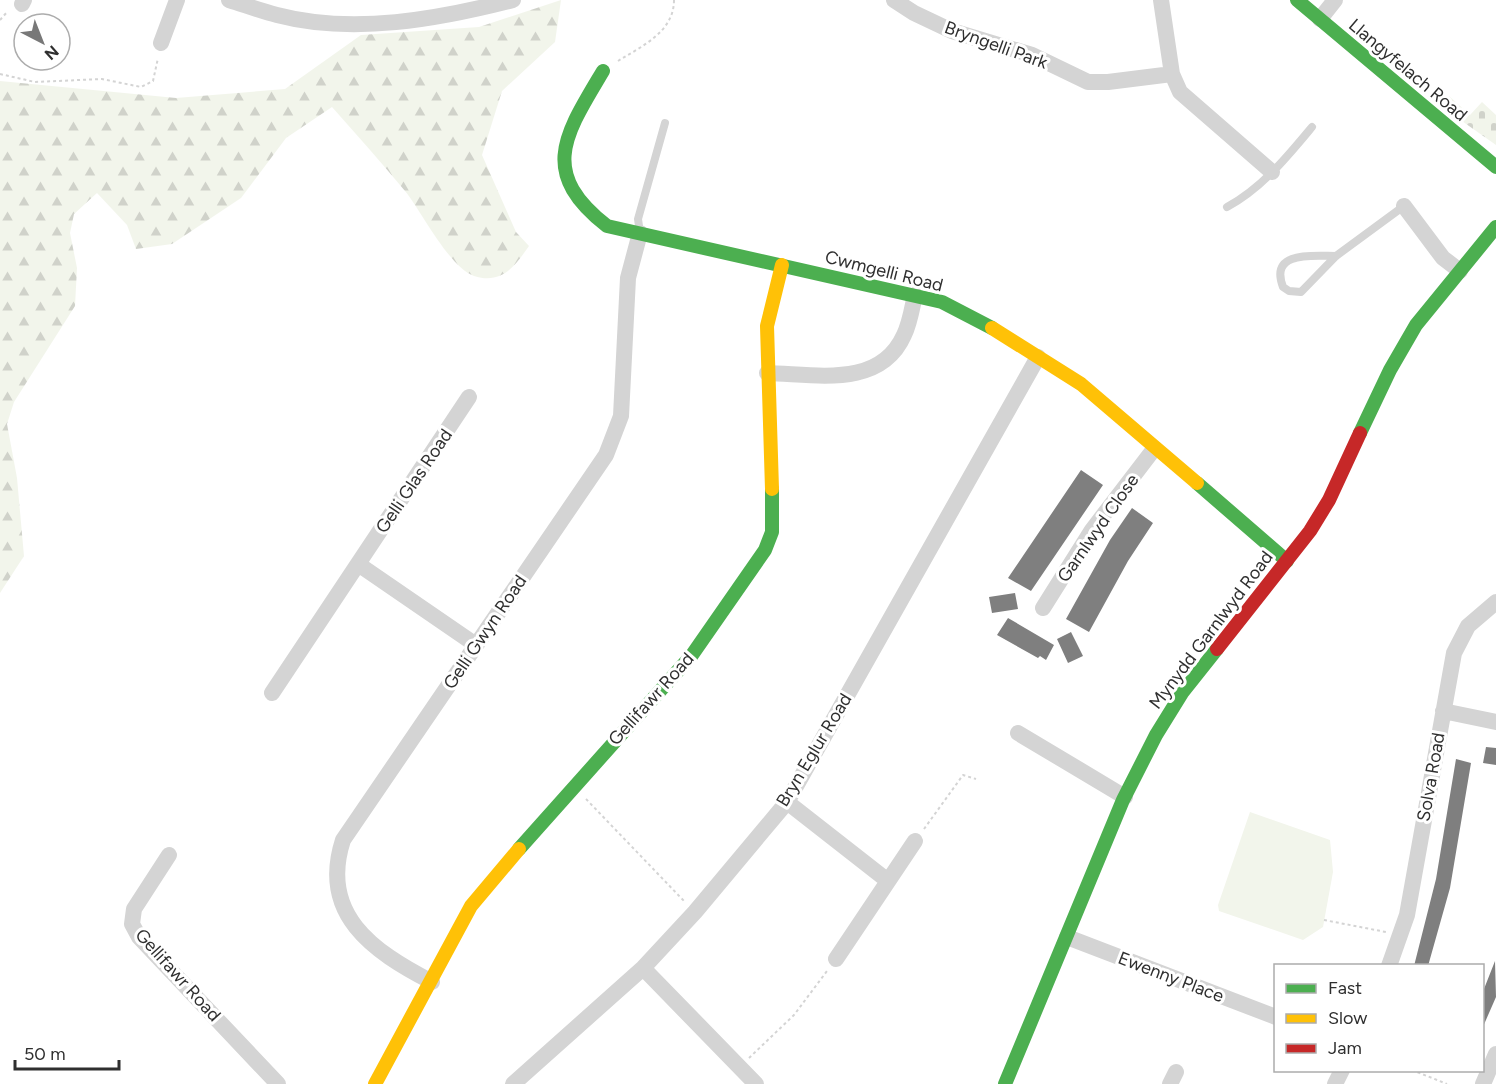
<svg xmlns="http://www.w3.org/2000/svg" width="1496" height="1084" font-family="Figtree,sans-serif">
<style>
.grass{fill:#f2f5eb}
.forest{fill:url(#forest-firs)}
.cemetery{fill:url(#cemetery-stones)}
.building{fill:#7f7f7f}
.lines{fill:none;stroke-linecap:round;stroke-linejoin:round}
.path{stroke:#d4d4d4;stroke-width:2;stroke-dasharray:3 3;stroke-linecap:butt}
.lane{stroke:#d4d4d4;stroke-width:8}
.street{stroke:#d4d4d4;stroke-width:16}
.fast{stroke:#4caf50;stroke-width:14}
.slow{stroke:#ffc107;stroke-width:14}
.jam{stroke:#c62828;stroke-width:14}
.labels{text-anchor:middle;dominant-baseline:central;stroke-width:6;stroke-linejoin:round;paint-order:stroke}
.street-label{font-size:18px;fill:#2f2f2f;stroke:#fff}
</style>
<defs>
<pattern id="forest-firs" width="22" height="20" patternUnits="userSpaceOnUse" patternTransform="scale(1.5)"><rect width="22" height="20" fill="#f2f5eb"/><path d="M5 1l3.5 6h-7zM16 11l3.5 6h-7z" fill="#d0d2ca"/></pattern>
<pattern id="cemetery-stones" width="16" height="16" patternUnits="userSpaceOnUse" patternTransform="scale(1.5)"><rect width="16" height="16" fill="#f2f5eb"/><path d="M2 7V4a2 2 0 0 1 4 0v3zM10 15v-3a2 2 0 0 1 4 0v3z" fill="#d0d2ca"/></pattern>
</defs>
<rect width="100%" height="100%" fill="#fff"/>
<path class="grass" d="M1250 812 1330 840 1333 872 1323 927 1303 940 1219 911 1218 905Z"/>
<path class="forest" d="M561 0 555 42 502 91 482 155 516 232 529 246C515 266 502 285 474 276 449 267 422 212 405 191 381 162 356 134 332 107L286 138 241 198 172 244 136 249 127 225 97 193 74 214 70 233 77 268 75 306 14 402 7 424 17 478 24 556 0 593V81L176 98 285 89 361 35 479 27Z"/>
<path class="cemetery" d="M1449 96 1470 115 1482 102 1496 115V145L1442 107Z"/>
<path class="building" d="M1081 470 1103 485 1031 591 1008 578Z
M1132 508 1153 523 1128 561 1089 632 1066 619 1110 540Z
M1015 593 1018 609 992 613 989 597Z
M1008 618 1054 645 1046 660 1040 656 1038 658 997 635Z
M1071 632 1083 656 1068 663 1057 639Z
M1486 747 1496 748V765L1483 763Z
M1456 759 1471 763 1450 888 1428 966H1414L1436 879Z
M1495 961 1496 997 1482 1029V994Z"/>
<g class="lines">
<path class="path" d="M0 20 8 11
M618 61C642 46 674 32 674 0
M0 74 35 82 102 79 141 87 153 81 158 58
M586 799 684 901
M924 829 963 775 976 779
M1324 920 1386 932
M749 1058 794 1015 827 971
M1412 1070 1447 1084"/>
<path class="lane" d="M1227 207C1262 188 1287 157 1312 127
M640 233 638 219 665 123
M1336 256C1314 256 1269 250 1283 287L1289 291 1301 292 1336 256 1404 206"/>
<path class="street" d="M229 0C245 5 261 11 277 15 353 35 439 19 513 0
M894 0 914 13 952 31 1032 55 1088 82H1108L1172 74
M1161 0 1172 74 1180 92 1272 172
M22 4 24 0
M1320 19 1335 0
M161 43 177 0
M1404 206 1443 258 1460 271
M767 373C815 374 880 389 904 335 910 323 912 308 915 295
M358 564 476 645
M1043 608 1092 530 1154 449
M272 693 469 397
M1443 711 1496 722
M1018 733 1125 797
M787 802 888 881
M169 855 134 909 132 924 139 937 278 1084
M1067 937 1276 1017
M836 959 915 841
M1389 966 1407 915 1454 653 1468 626 1496 602
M643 968 756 1084
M432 982C372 951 319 914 343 840L606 455 621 416 628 278 640 233
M513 1084 643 968 695 912 787 802 1038 357
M1170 1084 1176 1072
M1335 1084 1342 1070
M1483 1084 1496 1054"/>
<path class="fast" d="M1297 0 1496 167
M603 71C565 135 538 172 607 226L942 302 992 328
M1360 433 1390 370 1416 325 1496 227
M1197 483 1287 561
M519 849 692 655 765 550 772 532V489
M1005 1084 1123 800 1156 735 1182 693 1217 649"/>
<path class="slow" d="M992 328 1081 384 1197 483
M772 489 767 326 782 265
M375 1084 471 906 519 849"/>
<path class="jam" d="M1217 649 1310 531 1329 500 1360 433"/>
</g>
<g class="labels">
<g class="street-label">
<text transform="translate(996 45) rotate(20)">Bryngelli Park</text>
<text transform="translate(1408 70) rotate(40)">Llangyfelach Road</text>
<text transform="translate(884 271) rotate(14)">Cwmgelli Road</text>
<text transform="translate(414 481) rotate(-56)">Gelli Glas Road</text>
<text transform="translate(1098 528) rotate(-55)">Garnlwyd Close</text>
<text transform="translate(1211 630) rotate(-53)">Mynydd Garnlwyd Road</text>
<text transform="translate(485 632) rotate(-56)">Gelli Gwyn Road</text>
<text transform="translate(651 699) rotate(-48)">Gellifawr Road</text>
<text transform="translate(814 750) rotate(-59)">Bryn Eglur Road</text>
<text transform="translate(1431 777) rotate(-80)">Solva Road</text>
<text transform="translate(178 975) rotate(48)">Gellifawr Road</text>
<text transform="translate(1171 977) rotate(21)">Ewenny Place</text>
</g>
</g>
<rect x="1274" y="964" width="210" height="108" fill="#ffffff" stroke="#acacac" stroke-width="1.5"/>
<rect x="1286" y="984" width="30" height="9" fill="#4caf50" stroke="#acacac" stroke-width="1.5"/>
<text x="1328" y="994" font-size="18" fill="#2f2f2f">Fast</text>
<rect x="1286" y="1014" width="30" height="9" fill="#ffc107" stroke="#acacac" stroke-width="1.5"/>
<text x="1328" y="1024" font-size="18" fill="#2f2f2f">Slow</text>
<rect x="1286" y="1044" width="30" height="9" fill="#c62828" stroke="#acacac" stroke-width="1.5"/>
<text x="1328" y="1054" font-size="18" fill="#2f2f2f">Jam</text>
<g transform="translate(42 42) rotate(138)"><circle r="28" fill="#ffffff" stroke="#acacac" stroke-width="1.5"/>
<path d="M0-4.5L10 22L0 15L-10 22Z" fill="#787878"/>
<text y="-9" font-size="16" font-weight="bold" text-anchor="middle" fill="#2f2f2f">N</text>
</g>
<path d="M15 1060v9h104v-9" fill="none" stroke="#2f2f2f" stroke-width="3"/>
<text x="24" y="1060" font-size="18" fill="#2f2f2f" stroke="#ffffff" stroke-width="4.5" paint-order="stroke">50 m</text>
</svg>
